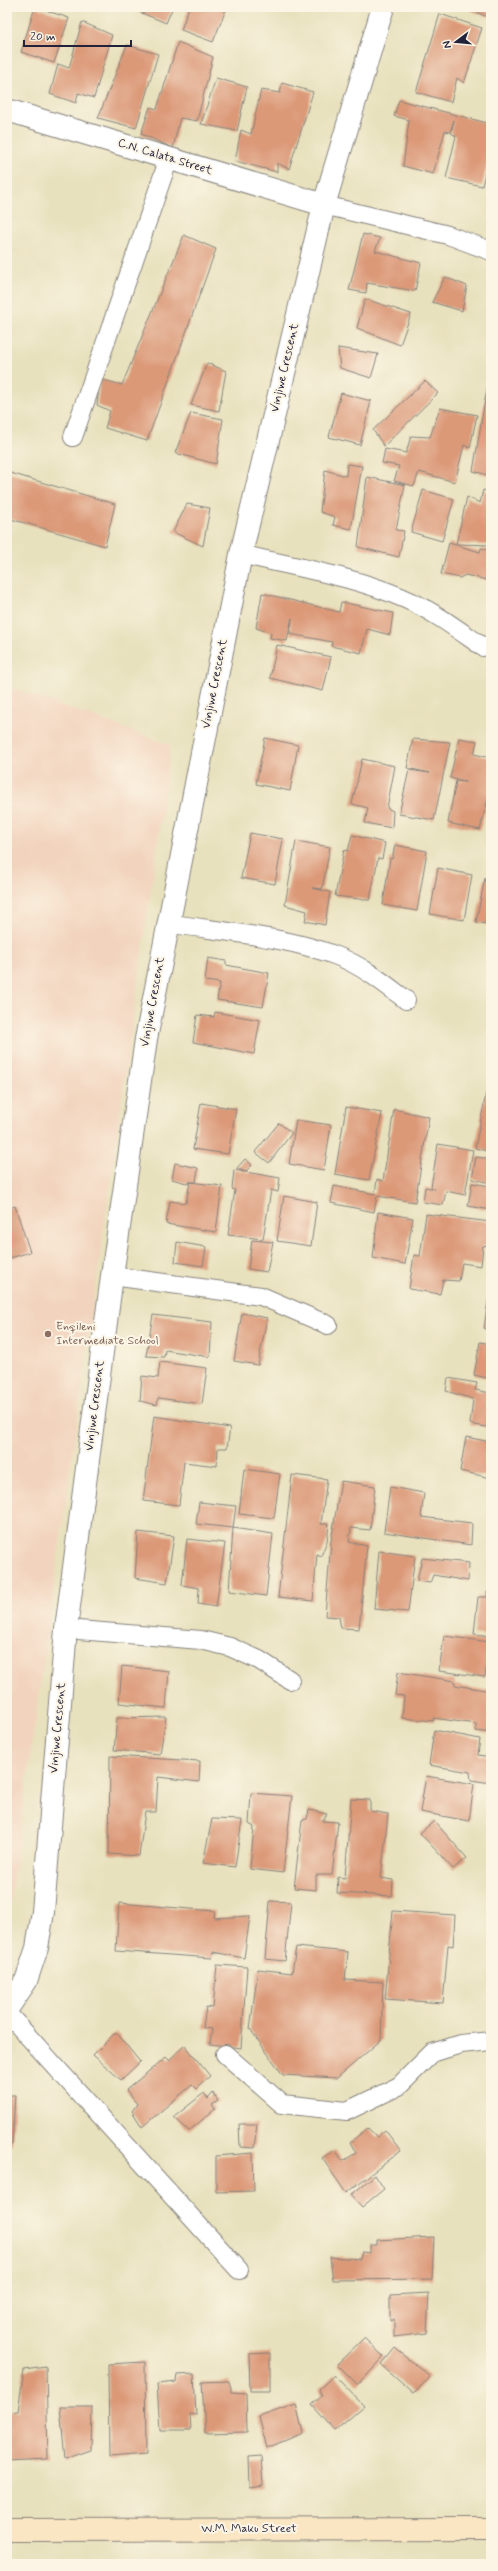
<svg xmlns="http://www.w3.org/2000/svg" width="498" height="2571" font-family="Mynerve,sans-serif">
<style>
.built{fill:#f2d4be}
.building{fill:#db9978}
.lines{fill:none;stroke-linecap:round;stroke-linejoin:round}
.lane-casing{stroke:#85827c;stroke-width:20}
.street-casing{stroke:#85827c;stroke-width:24}
.secondary-casing{stroke:#85827c;stroke-width:24}
.lane{stroke:#fff;stroke-width:18}
.street{stroke:#fff;stroke-width:22}
.secondary{stroke:#fbe6c3;stroke-width:22}
.education-dot{fill:#8d6e63;stroke:#fcf5e5;stroke-width:1.5}
.labels{text-anchor:middle;dominant-baseline:central;stroke-width:4;stroke-linejoin:round;paint-order:stroke}
.street-label{font-size:12px;fill:#22223b;stroke:#fcf5e5}
.education-label{font-size:12px;fill:#785e54;stroke:#fcf5e5;text-anchor:start}
</style>
<rect width="100%" height="100%" fill="#fcf5e5"/>
<filter id="ink" filterUnits="userSpaceOnUse"><feTurbulence type="fractalNoise" baseFrequency=".025" numOctaves="2"/><feDisplacementMap in="SourceGraphic" scale="8" xChannelSelector="R" yChannelSelector="G"/><feConvolveMatrix kernelMatrix="1 2 1 2 8 2 1 2 1" color-interpolation-filters="sRGB"/></filter>
<filter id="wash" filterUnits="userSpaceOnUse"><feTurbulence type="fractalNoise" baseFrequency=".012" numOctaves="4" result="noise"/><feDisplacementMap in="SourceGraphic" scale="16" xChannelSelector="R" yChannelSelector="G"/><feGaussianBlur stdDeviation="0.9" result="paint"/><feColorMatrix in="noise" values="0 0 0 0 0 0 0 0 0 0 0 0 0 0 0 0 0 1.4 0 .05"/><feComposite in="paint" operator="in"/></filter>
<g filter="url(#wash)">
<rect width="100%" height="100%" fill="#e8e1bd"/>
<path class="built" d="M7 686 171 745 7 1924Z"/>
<g id="blocks">
<path class="building" d="M35 7 69 18 54 63 21 52Z
M133 7H173L166 23 132 9Z
M189 7H227L213 42 181 30Z
M461 7H491V12L489 17Z
M440 14 482 28 464 83 457 78 451 102 416 92Z
M82 22 112 35 94 98 78 93 76 103 50 94 58 64 69 68Z
M178 42 213 57 197 121 180 118 173 148 141 134 150 107 157 109Z
M127 45 158 54 136 128 98 118Z
M216 78 247 87 237 131 201 124Z
M282 83 313 92 289 169 277 163V172L235 161 241 130 251 134 261 90 280 93Z
M399 100 491 124V148L482 186 446 178 456 136 451 133 454 120 450 132 445 131 433 174 403 166 409 120 394 116Z
M363 234 380 238 375 251 421 263 415 291 367 283 366 293 349 290Z
M184 235 216 249 147 441 105 428 110 411 97 405 100 379 122 385Z
M445 277 467 286 462 311 432 302Z
M365 299 411 314 400 345 357 328Z
M338 348 378 354 371 378 340 368Z
M207 363 226 371 219 411 191 405Z
M425 381 438 393 384 446 373 430Z
M487 388 491 389V476L473 471Z
M341 393 371 401 360 445 329 437Z
M440 408 477 415 470 448 464 445 455 482 419 472 414 486 394 481 399 466 382 463 385 449 406 453 411 436 430 437Z
M191 413 223 419 216 464 175 453Z
M347 464 362 466 351 529 333 525 335 517 320 512 325 470 346 476Z
M7 472 115 504 105 546 7 518Z
M367 477 405 485 396 530 404 531 399 557 358 547Z
M423 490 454 499 442 541 411 532Z
M483 490 491 493V545L456 544 467 497 480 503Z
M187 504 210 508 203 546 173 532Z
M449 543 480 552 481 548 491 551V581L465 575 460 578 441 574Z
M262 593 339 612 341 602 393 613 390 635 367 629 361 653 331 646 332 642 290 634 292 618 287 641 270 638 271 633 256 628Z
M277 645 331 657 323 691 270 678Z
M265 738 298 745 290 791 256 784Z
M459 738 477 741 474 754 491 758V787L480 830 448 823 456 781 466 782 450 778Z
M413 739 450 742 434 820 399 814 409 770 430 773 407 768Z
M362 759 395 766 387 808 393 811 392 828 365 823 368 808 352 804Z
M250 833 283 839 275 884 241 878Z
M352 835 385 843 382 859 378 858 370 900H367L335 896 344 850 348 851Z
M296 841 330 847 322 889 312 888 330 892 325 925 305 921 307 911 285 905Z
M395 845 427 851 417 911 383 905 390 858 392 859Z
M438 868 472 875 464 920 430 914Z
M485 878 491 879V925L476 922Z
M208 958 226 961V965L269 973 263 1007 217 1000 220 983 205 981Z
M215 1012 260 1020 254 1054 193 1042 197 1015 214 1017Z
M487 1089H491V1152L475 1148Z
M201 1103 236 1109 228 1154 193 1149Z
M346 1107 382 1113 369 1180 335 1174Z
M394 1109 429 1117 415 1202 377 1196 374 1212 331 1203 334 1186 375 1194 377 1179 383 1181Z
M296 1120 331 1125 324 1170 289 1164Z
M279 1123 292 1133 269 1163 255 1152Z
M438 1144 473 1150 465 1195 446 1191 443 1205 423 1202 425 1187 435 1189 431 1187Z
M476 1157 491 1159V1183L472 1179Z
M245 1159 252 1165 245 1172 237 1168Z
M175 1163 198 1168 196 1182H189L190 1184 172 1179Z
M234 1170 280 1178 278 1192 271 1190 263 1239 228 1235 235 1190 232 1189Z
M190 1182 222 1186 216 1232 166 1224 170 1201 186 1203Z
M472 1183 491 1186V1210L468 1206Z
M284 1196 317 1202 311 1246 277 1241Z
M15 1206 30 1252 7 1259V1209Z
M378 1212 413 1218 405 1264 373 1258Z
M426 1214 491 1222 489 1245 483 1246 481 1266 462 1263 459 1281 443 1280 440 1294 409 1289 414 1255 420 1256Z
M252 1240 273 1242 267 1272 248 1269Z
M177 1242 206 1247 203 1266 175 1262Z
M489 1294 491 1295V1330L484 1328Z
M242 1313 267 1318 258 1365 234 1361Z
M153 1315 212 1322 210 1357 165 1350 164 1357 146 1356Z
M480 1342 491 1344V1379L474 1375Z
M160 1362 207 1368 202 1404 158 1398 157 1405 140 1401 142 1376 158 1378Z
M448 1378 477 1383 475 1390 491 1393V1428L470 1424 473 1399 446 1391Z
M154 1416 230 1428 227 1448H218L217 1466 184 1462 179 1505 143 1501Z
M466 1437 491 1442V1478L460 1471Z
M244 1469 280 1474 274 1518 239 1514Z
M292 1475 327 1479 321 1524H329L327 1541 321 1556 317 1554 313 1601 278 1597Z
M341 1481 375 1486 370 1530 351 1528 349 1542 367 1546 359 1629 341 1628 339 1617 325 1616 331 1541Z
M390 1487 424 1493 421 1517 472 1523 471 1545 384 1532Z
M199 1502 236 1506 233 1528 273 1534 266 1596 229 1591 233 1528 196 1524Z
M138 1532 174 1536 167 1583 135 1578Z
M187 1539 225 1543 216 1607 198 1604 199 1588 182 1585Z
M379 1551 415 1556 408 1612 374 1609Z
M422 1558 469 1563 468 1581 433 1575 430 1583 417 1581Z
M487 1591H491V1636L474 1634 478 1597H487Z
M444 1636 490 1642 485 1677 439 1671Z
M122 1666 169 1671 166 1708 119 1703Z
M398 1672 455 1681V1685L491 1691V1733L476 1731V1724L433 1718 434 1721 402 1718 404 1696 395 1695Z
M166 1717 160 1754 114 1750 117 1718Z
M434 1730 480 1739 478 1755 491 1757V1783L471 1780 470 1772 429 1765Z
M110 1756 200 1761 199 1782 158 1777 156 1812H145L139 1856 109 1854Z
M426 1776 474 1784 469 1821 420 1812Z
M251 1793 292 1796 283 1873 250 1869 254 1827 249 1824Z
M351 1799 370 1800V1811L388 1814 381 1878 393 1880 392 1896 337 1893 338 1877 345 1878Z
M309 1810 327 1814 322 1821 338 1822 332 1875H316V1890L294 1888 302 1820 307 1819Z
M212 1819 242 1820 235 1867 203 1863Z
M434 1821 467 1858 453 1869 420 1833Z
M270 1901 291 1902 285 1961 265 1959Z
M119 1903 215 1911 214 1918 250 1916 244 1958 213 1952 212 1958 116 1951Z
M393 1911 455 1915 453 1946 448 1945 443 2003 385 1999Z
M296 1947 348 1952 345 1980 383 1982 381 2040 337 2078 283 2075 250 2029 258 1969 292 1973Z
M217 1965 247 1967 241 2048 210 2044 212 2029 203 2028 206 2007 213 2008Z
M116 2032 140 2062 121 2080 93 2055Z
M185 2045 210 2076 196 2089 192 2085 142 2127 132 2111 137 2104 126 2090 166 2057 169 2060Z
M204 2093 208 2099 213 2093 218 2101 212 2105 215 2109 189 2131 174 2117Z
M7 2095H15L12 2144H7Z
M239 2124H257L254 2148 240 2147Z
M368 2128 377 2137 385 2130 401 2151 346 2193 322 2158 335 2150 343 2161 356 2153 350 2142Z
M253 2153 254 2191 216 2192V2156Z
M375 2175 384 2189 362 2207 351 2195Z
M434 2237 432 2279 333 2280 330 2257 360 2259 362 2252 370 2253V2245H377V2240Z
M429 2293 427 2333 394 2337V2319L390 2321V2295Z
M364 2338 384 2357 358 2385 337 2364Z
M395 2348 430 2376 414 2394 381 2365Z
M270 2353V2391H250L249 2354Z
M145 2362 146 2454 109 2457 108 2364Z
M46 2367 48 2459 7 2461V2412L18 2411 24 2370Z
M194 2374 196 2415 190 2414 191 2430H160L157 2384 176 2382 177 2375Z
M334 2375 364 2406 335 2431 312 2405 322 2396 319 2389Z
M229 2381 232 2392 246 2393 247 2432 205 2433 202 2382Z
M296 2404 303 2433 267 2448 259 2417Z
M60 2407H92L91 2450 65 2459Z
M261 2456 263 2486 250 2488 249 2457Z"/>
</g>
</g>
<g filter="url(#ink)">
<use href="#blocks" fill-opacity="0" stroke="#85827c" stroke-width="1"/>
<g class="lines">
<g class="lane-casing">
<path id="lane" d="M324 205 448 235 491 251
M73 437 169 158
M241 554C294 567 353 576 403 598 432 610 457 629 483 647
M167 923C223 932 284 936 337 956 363 966 385 984 406 1000
M112 1276 261 1296 328 1325
M66 1629 201 1640 230 1647 259 1660 290 1680
M7 2013 239 2270
M225 2054 282 2104 347 2111 399 2086 432 2053 461 2044 491 2041"/>
</g>
<g class="street-casing">
<path id="street" d="M7 110 324 205
M7 2009 26 1981 37 1948 43 1912 66 1629 112 1276 146 1039 241 554 324 205 383 7"/>
</g>
<g class="secondary-casing">
<path id="secondary" d="M7 2530 491 2529"/>
</g>
<use href="#lane" class="lane"/>
<use href="#street" class="street"/>
<use href="#secondary" class="secondary"/>
</g>
</g>
<circle class="education-dot" cx="48" cy="1334" r="4"/>
<g class="labels">
<g class="street-label">
<text transform="translate(165 157) rotate(17)">C.N. Calata Street</text>
<text transform="translate(285 368) rotate(-77)">Vinjiwe Crescent</text>
<text transform="translate(215 684) rotate(-79)">Vinjiwe Crescent</text>
<text transform="translate(153 1002) rotate(-80)">Vinjiwe Crescent</text>
<text transform="translate(95 1406) rotate(-83)">Vinjiwe Crescent</text>
<text transform="translate(58 1728) rotate(-85)">Vinjiwe Crescent</text>
<text x="249" y="2529">W.M. Maku Street</text>
</g>
<g class="education-label">
<text x="56" y="1327">Enqileni<tspan x="56" dy="14">Intermediate School</tspan></text>
</g>
</g>
<rect width="498" height="2571" fill="none" stroke="#fcf5e5" stroke-width="24"/>
<g transform="translate(456 42) rotate(254)" stroke="#fcf5e5" stroke-width="3" paint-order="stroke">
<path d="M0-3L7 15L0 10L-7 15Z" fill="#22223b"/>
<text y="-6" font-size="11" font-weight="bold" text-anchor="middle" fill="#22223b">N</text>
</g>
<path d="M24 40v6h107v-6" fill="none" stroke="#22223b" stroke-width="2"/>
<text x="30" y="40" font-size="12" fill="#22223b" stroke="#fcf5e5" stroke-width="3" paint-order="stroke">20 m</text>
</svg>
